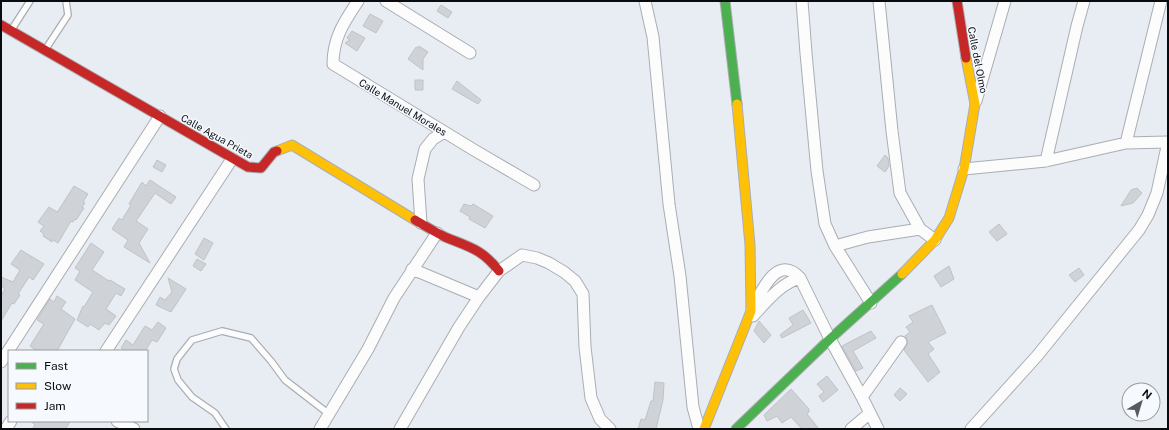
<svg xmlns="http://www.w3.org/2000/svg" width="1169" height="430" font-family="'Public Sans',sans-serif">
<style>
.building{fill:#cfd3d7;stroke:#bfc3c7}
.lines{fill:none;stroke-linecap:round;stroke-linejoin:round}
.lane-casing{stroke:#aaadb2;stroke-width:8}
.street-casing{stroke:#aaadb2;stroke-width:13}
.fast-casing{stroke:#aaadb2;stroke-width:11}
.slow-casing{stroke:#aaadb2;stroke-width:11}
.jam-casing{stroke:#aaadb2;stroke-width:11}
.lane{stroke:#fcfcfd;stroke-width:5.5}
.street{stroke:#fcfcfd;stroke-width:11}
.fast{stroke:#4caf50;stroke-width:9}
.slow{stroke:#ffc107;stroke-width:9}
.jam{stroke:#c62828;stroke-width:9}
.labels{text-anchor:middle;dominant-baseline:central;stroke-width:3;stroke-linejoin:round;paint-order:stroke}
.street-label{font-size:10px;fill:#090c0f;stroke:#f6fafe}
</style>
<rect width="100%" height="100%" fill="#e8edf3"/>
<path class="building" d="M441 5 452 12 448 18 437 11Z
M370 14 383 21 376 33 363 26Z
M352 31 365 38 357 51 345 43 350 40 347 38Z
M419 46 428 52 423 59V70L408 59 416 47 418 48Z
M415 80H423V90H415Z
M457 81 481 100 478 104 452 89Z
M885 155 888 158 889 166 885 172 877 166Z
M157 160 166 165 162 172 153 167Z
M150 180 176 197 171 204 155 193 136 221 148 229 139 243 150 263 124 247 128 240 112 229 119 218 122 220 131 205 129 204 142 182 146 186Z
M74 186 88 194 83 202 85 203 82 207 84 208 76 220 75 219 73 222 71 221 58 243 53 240 52 242 43 236 44 234 40 231 44 226 38 222 49 207 57 212 58 211Z
M1137 188 1142 193 1133 203 1121 206 1131 190Z
M464 204 471 206 473 204 493 216 485 228 469 219 470 217 460 211Z
M999 224 1007 234 997 241 989 232Z
M204 238 213 243 204 260 195 254Z
M91 243 104 252 92 270 109 281 110 280 125 289 121 296 116 293 106 309 116 316 109 325 105 323 99 330 90 324 88 327 77 320 83 306 84 307 93 292 75 280 80 271 75 268Z
M21 250 44 264 33 280 29 277 18 294 20 295 14 304 12 303 1 321V296L5 289 1 286V277L13 282 20 270 11 264Z
M197 259 206 264 201 271 193 266Z
M949 266 954 279 941 287 934 276Z
M1079 268 1084 275 1075 282 1069 275Z
M168 278 186 289 171 312 156 305 160 297 165 300 172 292Z
M57 296 66 302 61 309 75 319 57 351H37L30 346 44 324 37 320 50 299 54 302Z
M932 305 946 333 928 342 934 349 928 354 940 372 928 382 904 350 908 342 905 336 910 332 906 327 913 322 909 316Z
M803 310 811 323 782 338 780 335 793 325 789 318Z
M759 321 771 335 764 343 754 331Z
M158 322 166 328 157 342 152 340 145 351H126L121 348 126 340 133 345 145 326 152 330Z
M871 331 876 338 853 351 863 368 856 371 842 346Z
M827 376 838 390 823 402 819 396 824 392 817 384Z
M655 382 664 383 663 400 656 429H638L641 419 645 420 651 401H653Z
M900 388 907 394 900 401 894 395Z
M791 389 809 409V412L807 414 819 429H802L791 417 782 423 777 416 767 421 764 415Z
M31 421H70L66 429H32L35 425Z"/>
<g class="lines">
<g class="lane-casing">
<path id="lane" d="M12 29 30 1
M45 50 68 15 66 1
M226 429 215 413 192 397 178 380 174 369 177 359 192 340 222 331 251 338 271 361 285 380 329 414"/>
</g>
<g class="street-casing">
<path id="street" d="M358 1C344 22 333 38 333 64L474 150 534 185
M386 1 470 53
M645 1 653 37 669 204 680 276 693 407 699 429
M802 1 806 53 817 171 825 224 835 246 871 303
M879 1 892 131 900 193 920 229 935 240
M976 101 1005 1
M1126 143 1161 1
M1046 161 1077 26 1084 1
M964 169 1046 161 1126 143 1168 142
M421 223 418 179 425 149 433 139 444 132
M835 246 868 237 920 229
M412 269 479 297
M752 309C761 292 777 253 800 278L830 339 862 397 878 429
M753 316C766 302 781 283 800 278
M106 351 232 159
M1 362 160 116
M862 397 901 342
M117 421 134 429
M6 429 11 421
M320 429 368 349 394 298 437 233
M400 429 459 327 479 297 499 271 522 255 537 258 549 263 564 272 575 281 583 294 585 347 591 398 600 419 610 429
M851 429 870 413
M971 429 1037 356 1139 230 1148 215 1157 193 1168 142"/>
</g>
<g class="fast-casing">
<path id="fast" d="M725 1 737 104
M736 429 830 339 902 274"/>
</g>
<g class="slow-casing">
<path id="slow" d="M277 151 292 145 415 220
M902 274 935 240 949 218 964 169 975 104 966 58
M704 429 751 311 750 245 737 104"/>
</g>
<g class="jam-casing">
<path id="jam" d="M957 1 966 58
M1 25 248 167 261 168 274 152 277 151
M415 220C425 226 435 232 445 237 469 247 482 249 499 271"/>
</g>
<use href="#lane" class="lane"/>
<use href="#street" class="street"/>
<use href="#fast" class="fast"/>
<use href="#slow" class="slow"/>
<use href="#jam" class="jam"/>
</g>
<g class="labels">
<g class="street-label">
<text transform="translate(978 60) rotate(79)">Calle del Olmo</text>
<text transform="translate(403 107) rotate(31)">Calle Manuel Morales</text>
<text transform="translate(217 136) rotate(29)">Calle Agua Prieta</text>
</g>
</g>
<rect width="1169" height="430" fill="none" stroke="#090c0f" stroke-width="4"/>
<rect x="8" y="350" width="140" height="72" fill="#f6fafe" stroke="#979b9e"/>
<rect x="16" y="363" width="20" height="6" fill="#4caf50" stroke="#979b9e"/>
<text x="44" y="370" font-size="12" fill="#090c0f">Fast</text>
<rect x="16" y="383" width="20" height="6" fill="#ffc107" stroke="#979b9e"/>
<text x="44" y="390" font-size="12" fill="#090c0f">Slow</text>
<rect x="16" y="403" width="20" height="6" fill="#c62828" stroke="#979b9e"/>
<text x="44" y="410" font-size="12" fill="#090c0f">Jam</text>
<g transform="translate(1141 402) rotate(38)"><circle r="19" fill="#f6fafe" stroke="#979b9e"/>
<path d="M0-3L7 15L0 10L-7 15Z" fill="#575b5f"/>
<text y="-6" font-size="11" font-weight="bold" text-anchor="middle" fill="#090c0f">N</text>
</g>
</svg>
